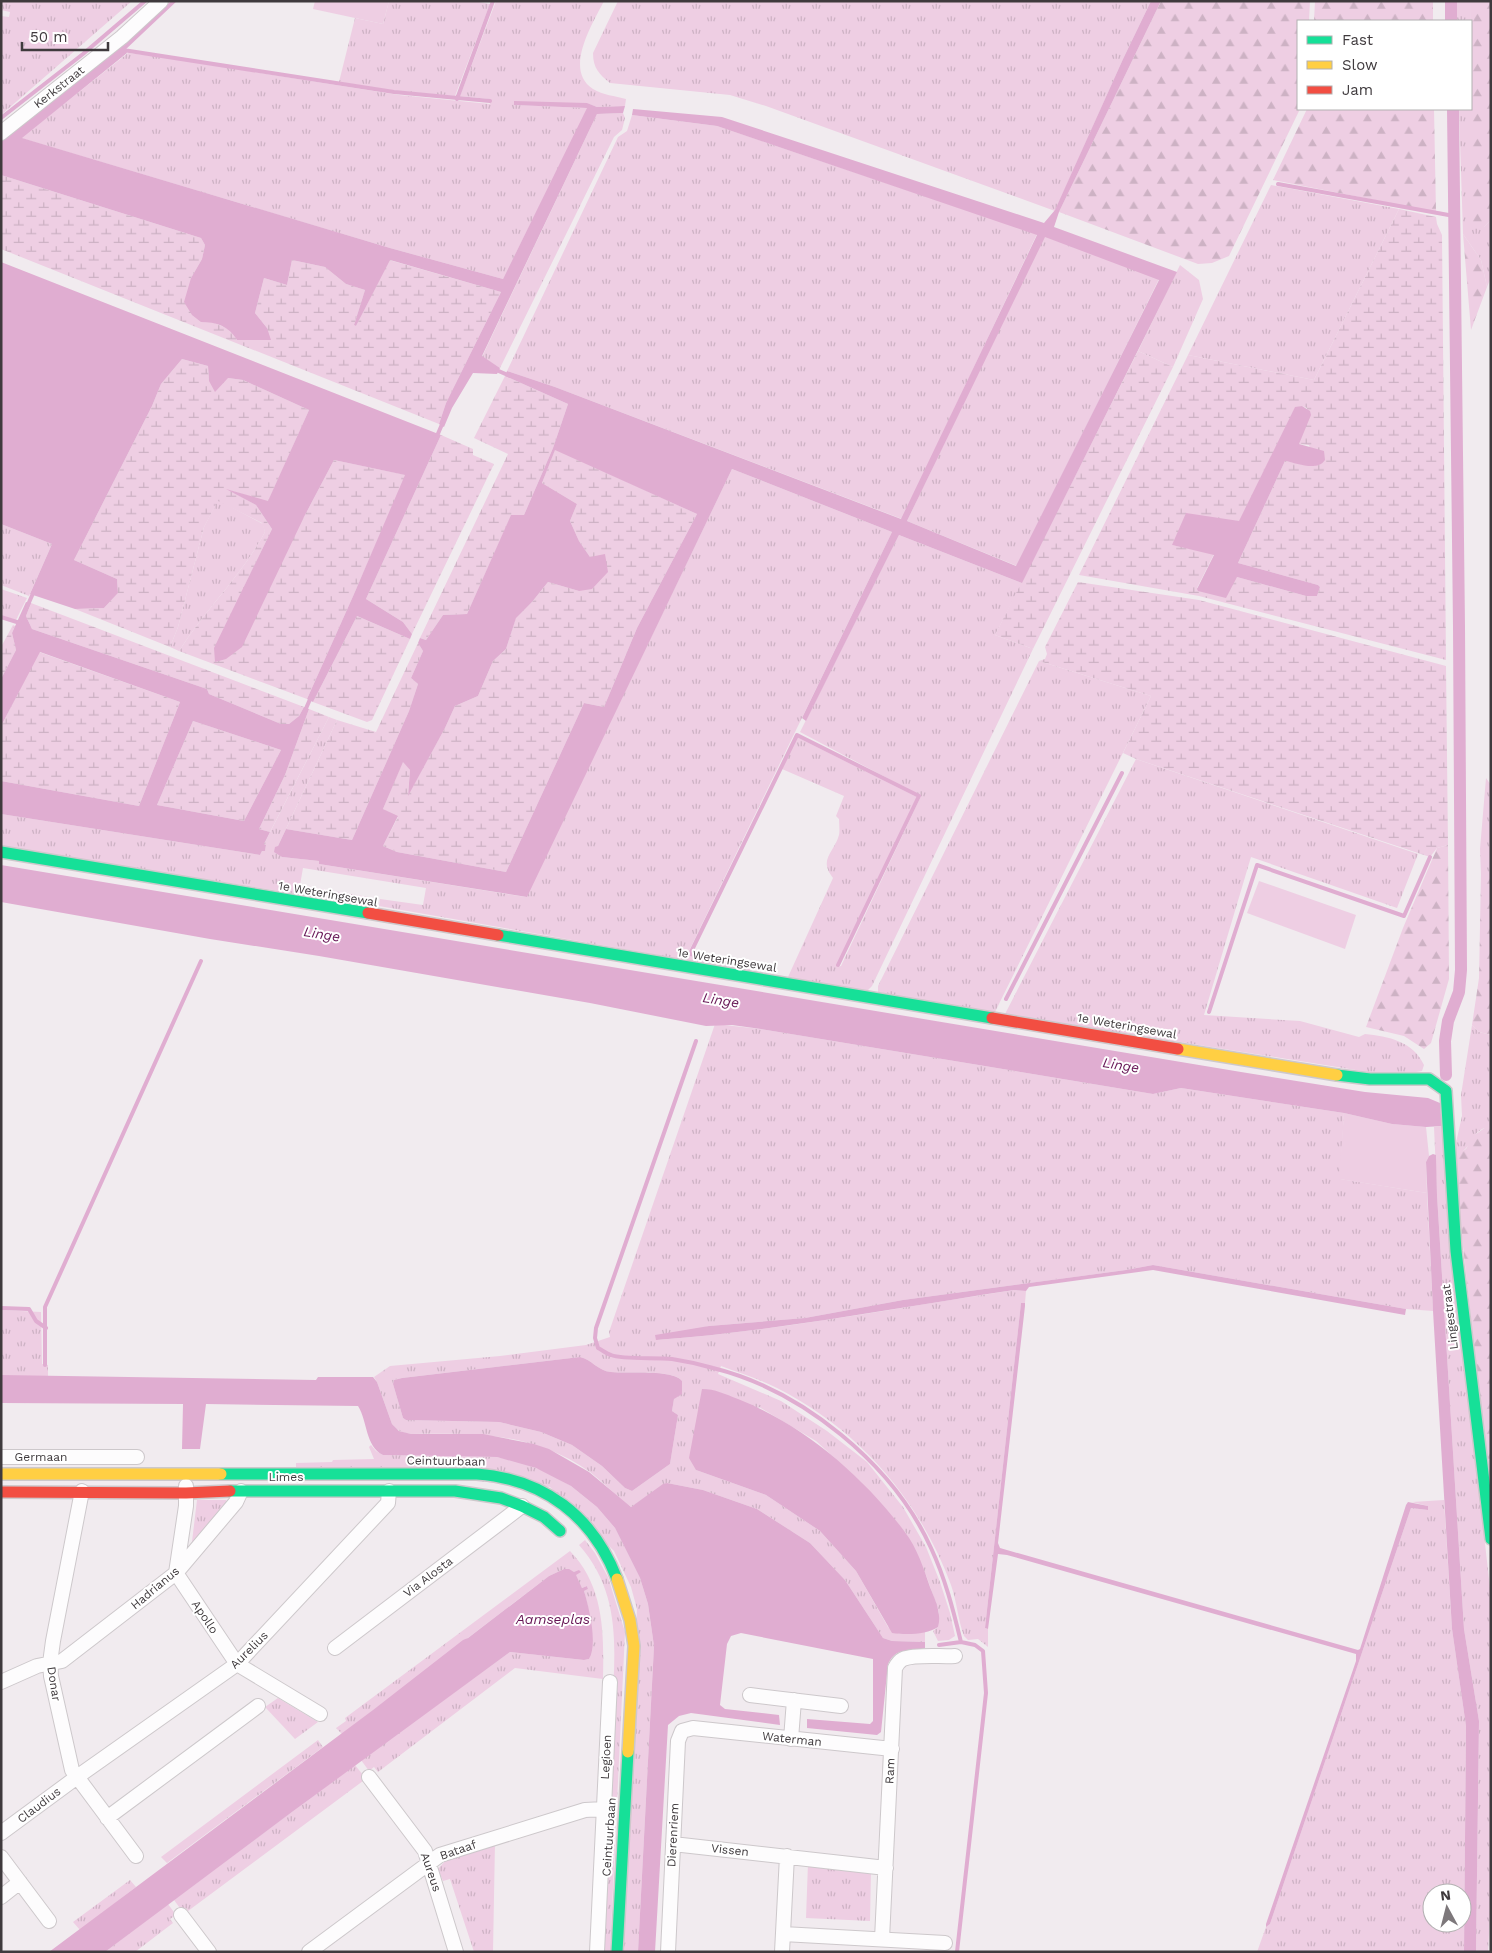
<svg xmlns="http://www.w3.org/2000/svg" width="1492" height="1953" font-family="'Work Sans',sans-serif">
<style>
.grass{fill:url(#grass-tufts);fill-rule:evenodd}
.forest{fill:url(#forest-firs)}
.wetland{fill:url(#wetland-marsh);fill-rule:evenodd}
.garden{fill:#eecee3}
.water{fill:#e0add1;fill-rule:evenodd}
.lines{fill:none;stroke-linecap:round;stroke-linejoin:round}
.stream{stroke:#e0add1;stroke-width:4}
.canal{stroke:#e0add1;stroke-width:12}
.street-casing{stroke:#cdc8cb;stroke-width:16}
.fast-casing{stroke:#cdc8cb;stroke-width:14}
.slow-casing{stroke:#cdc8cb;stroke-width:14}
.jam-casing{stroke:#cdc8cb;stroke-width:14}
.street{stroke:#fdfcfd;stroke-width:14}
.fast{stroke:#16e098;stroke-width:11}
.slow{stroke:#ffcf43;stroke-width:11}
.jam{stroke:#f24e42;stroke-width:11}
.labels{text-anchor:middle;dominant-baseline:central;stroke-width:4;stroke-linejoin:round;paint-order:stroke}
.street-label{font-size:12px;fill:#3f3a3d;stroke:#fff}
.water-label{font-size:14px;font-style:italic;fill:#651454;stroke:#fff}
</style>
<defs>
<pattern id="grass-tufts" width="24" height="20" patternUnits="userSpaceOnUse" patternTransform="scale(1.25)"><rect width="24" height="20" fill="#eecee3"/><path d="M3 7l-1-3M5 7V3M7 7l1-3M15 17l-1-3M17 17v-4M19 17l1-3" fill="none" stroke="#cdb2c4"/></pattern>
<pattern id="forest-firs" width="22" height="20" patternUnits="userSpaceOnUse" patternTransform="scale(1.25)"><rect width="22" height="20" fill="#eecee3"/><path d="M5 1l3.5 6h-7zM16 11l3.5 6h-7z" fill="#cdb2c4"/></pattern>
<pattern id="wetland-marsh" width="20" height="14" patternUnits="userSpaceOnUse" patternTransform="scale(1.25)"><rect width="20" height="14" fill="#eecee3"/><path d="M1 5h8M5 5V1M11 12h8M15 12V8" fill="none" stroke="#cdb2c4"/></pattern>
</defs>
<rect width="100%" height="100%" fill="#f1ebef"/>
<path class="grass" d="M1 1H132L1 115V16L9 17 10 12 1 10Z
M389 1H473L490 4 455 96 397 91 339 82 355 18 383 24Z
M496 1H604C593 23 563 70 593 89 603 95 615 96 626 99L625 106 597 107 586 103 514 105 588 108 503 279 390 248 21 138 128 53 154 56 399 95 490 104 489 99 460 96Z
M618 1H1151L1123 59 1055 211 766 106 730 95 610 83C599 74 593 68 593 53Z
M1456 1H1470V21H1457Z
M1459 109H1471V222L1484 227 1491 220V277L1487 287 1481 260 1463 234Z
M623 113 625 118 622 130 614 137 500 368 482 357 597 114Z
M632 115 717 126 1037 234 902 519 555 387 507 371 618 137 627 131Z
M1271 185 1399 209 1314 380 1188 355Z
M1044 236 1159 279 1017 566 907 521Z
M1180 265 1199 280 1203 299 1173 367 1138 351Z
M732 469 892 532 687 955 752 967 749 971 379 906 380 899 423 905 426 888 303 868 300 885 368 897V905L1 847V814L260 855 262 851H265L266 845 264 844 329 717 337 720 278 846 277 853 282 857 319 861V864L526 897Z
M218 500 263 524 265 532C243 574 205 610 179 651L170 647 178 627 204 527Z
M1 524 52 544 29 596 1 585Z
M899 535 1022 583 995 635 1033 649 872 986 867 991 788 977 833 878C818 859 834 853 839 835 840 830 839 824 839 819L836 816 844 796 782 769 797 737 917 797 837 965V967L841 966 921 796 800 732Z
M1 589 27 598 16 620 1 615Z
M1039 661 1151 696 994 1014 878 992V986Z
M1136 759 1418 854 1397 908 1251 857 1204 1015 1300 1021 1359 1037 1365 1034C1388 1036 1414 1042 1424 1065L1422 1071 1393 1076 1005 1014Z
M1486 778 1491 785V874H1481L1480 849Z
M715 1024 761 1029 1153 1094 1181 1088 1344 1113 1340 1179 1427 1193 1433 1311 1406 1309 1153 1265 1126 1270 903 1300 805 1318 709 1326 657 1340C777 1331 895 1308 1014 1290L1026 1291 1025 1303H1021L985 1628 988 1629V1647L978 1639 968 1640 964 1636C958 1620 957 1602 951 1585 920 1500 858 1429 777 1388 759 1379 740 1373 721 1366L718 1374 781 1401 827 1431 867 1462 903 1507 926 1547 940 1582 950 1613 955 1636 949 1640 938 1641 933 1631 938 1627 939 1612 926 1575 906 1533 861 1482 816 1441 759 1407 696 1470 766 1495 820 1531 856 1571 888 1627 899 1634 925 1632V1642L892 1641 883 1638 845 1580 810 1543 757 1509 703 1490 667 1483 631 1507C616 1496 604 1483 590 1472 533 1432 477 1433 411 1434 402 1433 397 1430 392 1424L377 1382 374 1377 390 1366 500 1356 586 1345 610 1337 609 1332ZM580 1357C591 1359 598 1371 611 1372 626 1374 674 1369 682 1381L674 1399 672 1411 678 1415 670 1464 632 1491 625 1488 602 1466 572 1445 541 1432 499 1422 406 1420 403 1418 393 1384 394 1380 402 1378Z
M1472 1025 1479 1032 1491 1035V1127C1473 1128 1474 1142 1464 1150 1461 1153 1457 1155 1453 1156L1462 1116 1461 1095Z
M1442 1126 1460 1320 1491 1597V1896L1488 1952H1476L1479 1721 1464 1629 1437 1195 1434 1127Z
M1 1310 41 1312 42 1364 48 1365V1376H1Z
M371 1445 376 1451 383 1455 497 1457 513 1460 547 1472 571 1486 597 1507 615 1528 640 1578 648 1604 654 1646 638 1952H623L637 1609 631 1587 614 1551 550 1487 296 1467V1463L332 1462 333 1460 374 1459 369 1447Z
M197 1500H226L227 1502 191 1550Z
M1444 1500 1452 1629 1466 1726 1464 1952H1257L1266 1927 1270 1924 1411 1508 1428 1510V1506L1412 1502ZM1432 1893H1462V1923H1432Z
M585 1540 595 1553 608 1577 625 1632 610 1952H604L610 1830 613 1814 608 1813C609 1779 610 1745 612 1711 615 1650 622 1594 579 1545Z
M570 1551C604 1586 604 1632 603 1679L515 1668 378 1772 374 1767 369 1771 361 1760 510 1652 584 1660 589 1659C595 1637 590 1613 584 1591L588 1589 587 1586 582 1588 574 1572 564 1569 549 1576 342 1734 336 1728 346 1721 345 1718Z
M278 1698 318 1722 295 1739 265 1707Z
M318 1740 323 1747 167 1863 161 1857Z
M355 1765 363 1775 361 1778 363 1781 188 1911 186 1908 182 1911 174 1900Z
M495 1842 493 1952H474L450 1879 443 1881 438 1869 446 1860 445 1857Z
M808 1863 871 1871 870 1921 806 1918Z
M130 1880 136 1887 80 1930 73 1922Z
M168 1904 176 1915 170 1919 173 1923 135 1952H105Z"/>
<path class="forest" d="M1161 1H1310L1309 21H1298V109H1300L1229 256 1212 263 1198 264 1059 212Z
M1315 1H1433V21H1314Z
M1470 1H1491V220L1484 227H1476L1471 223Z
M1307 109H1434L1436 212 1273 180Z
M1463 234 1481 260 1487 287 1471 330Z
M1448 845 1449 979 1431 1043 1424 1049 1404 1036 1366 1027 1403 928 1437 848Z
M1481 874H1491V1035L1479 1032 1472 1025 1479 978Z
M1486 1127H1491V1500L1453 1156 1466 1149 1473 1136Z"/>
<path class="wetland" d="M1 175 201 238 205 245 202 259 191 278 212 322 231 330 237 340 267 328 255 313 264 278 287 285 292 260 325 267 346 284 365 290 354 325 356 326 389 260 501 292 446 403 439 424 1 249Z
M1399 209 1436 217 1437 224 1442 235 1446 660 1199 596 1079 575 1188 355 1314 380ZM1302 406 1307 408 1299 444 1309 445 1315 466 1285 461 1238 563 1318 585 1320 587 1317 596H1306L1237 577 1197 588 1214 554 1172 545 1239 522 1295 408Z
M1138 351 1173 367 1033 649 995 635Z
M182 359 208 366 209 381 228 378 243 380 309 410 268 502 229 490 256 505 272 529 244 587 304 517 334 460 406 475 354 594 307 699 179 651C205 610 243 574 265 532L262 523 218 501 204 527 178 627 170 647 75 609 104 608 118 593 117 579 74 560 152 406 161 384Z
M505 376 568 404 553 448 524 515 511 516 467 614 443 615 426 640 420 638 508 454 474 438Z
M441 435 473 449V455L494 464 412 634 403 622 366 599Z
M555 449 697 514 637 628 604 707 584 703 506 872 397 852 383 846 398 817 383 809 403 761 410 770 408 795 445 728 455 706 478 696 493 661 506 649 516 617 532 602 548 582 579 591 590 557 579 541 570 521 577 504 542 483Z
M1078 582 1199 600 1446 666 1448 845 1437 848 1430 857 1136 759 1123 753 1151 696 1039 661 1045 659 1047 654 1045 647Z
M31 603 304 707 299 716 289 724H281L209 694 207 689 32 629 26 616Z
M357 616 410 639 372 720 367 722 313 702Z
M13 625 15 626 12 633 16 650 1 679V647Z
M418 643 423 651 411 678 418 684 409 711 352 840 286 829 337 720 376 732Z
M39 652 180 702 139 806 1 781V726Z
M309 709 329 717 270 832 259 829 285 775Z
M193 721 281 750 244 821 157 805Z"/>
<path class="garden" d="M315 1H389L383 24 313 9Z
M1259 881 1356 915 1345 949 1247 913Z
M1344 1113 1392 1124 1426 1127 1429 1156 1426 1162 1427 1193 1339 1179Z"/>
<path class="water" d="M1151 1H1161L1059 212 1054 227 1177 272 1022 583 899 535 806 721 802 718 892 532 732 469 527 897 319 864V861L282 857 274 852 275 847 278 846 286 829 352 840 409 711 418 684 411 678 423 651 418 643 420 638 426 640 443 615 467 614 511 515H524L553 448 568 404 505 376 507 371 555 387 901 519 1037 235 717 126 632 115 633 109 722 117 1044 223 1055 210 1123 59ZM1045 237 1159 280 1016 566 907 521ZM555 450 697 514 637 628 604 707 584 703 506 872 397 852 383 846 398 816 383 809 403 762 410 770 408 796 445 728 455 706 478 696 493 661 506 649 516 618 532 602 548 582 579 591 592 589 608 572 605 554 590 557 579 541 570 521 577 504 542 483Z
M123 45 127 53 22 138 390 248 503 279 587 108 514 105V101L587 103 597 107 625 106 623 113 597 114 482 356 500 368 497 374 473 373 452 408 444 427 439 424 446 403 501 292 390 260 356 326 354 325 365 290 346 284 325 267 292 260 287 285 264 278 255 313 267 328 271 340H237C229 326 216 322 201 322L192 315 184 302 191 278 202 259 205 245 201 238 1 175V142Z
M1 262 441 435 366 599 403 622 412 634 410 639 357 616 313 702 307 699 354 594 405 475 334 460 304 517 242 647 226 659 215 662 214 648 272 529 256 505 226 489 268 501 309 410 243 380 228 378 215 392 209 381 208 366 182 359 161 384 152 406 74 560 117 579 118 593 104 608 75 609 30 594 52 544 1 524Z
M1302 406 1310 411 1311 415 1299 444 1324 451 1325 460C1317 472 1297 463 1285 461L1238 563 1318 585 1320 587 1317 596H1306L1237 577 1226 598 1198 591 1197 589 1214 555 1172 545 1186 513 1239 521 1295 407Z
M26 602 31 603 26 616 32 629 207 689 209 694 281 724H289L299 716 304 707 309 709 285 775 259 829 270 832 264 844 266 845 265 851H262L260 855 1 814V781L139 806 180 702 40 652 1 726V679L16 650 12 633ZM193 721 281 750 244 821 157 805Z
M1 865 1241 1072 1365 1092 1428 1098 1440 1103 1442 1126 1426 1127 1392 1124 1344 1113 1181 1088 1153 1094 761 1029 732 1025 706 1026 590 1003 319 956 210 939 1 902Z
M1433 1154 1436 1155V1158L1437 1195 1464 1629 1479 1721 1476 1952H1464L1466 1726 1452 1629 1433 1311 1426 1162 1429 1156Z
M1153 1265 1406 1309 1405 1315 1153 1270 1029 1287 1026 1291 1014 1290C895 1308 777 1331 656 1340L655 1335 709 1326 805 1318 903 1300 1126 1270Z
M1021 1303H1025V1306L998 1543 1000 1548 1358 1650 1360 1649 1406 1505 1408 1502 1428 1506V1510L1411 1508 1270 1924 1266 1927V1924L1356 1661V1654L1007 1555 998 1554 988 1629 985 1628Z
M580 1357C591 1359 598 1371 611 1372 626 1374 673 1369 682 1381V1394L674 1399 672 1411 678 1415 670 1464 632 1491 625 1488 602 1466 572 1445 541 1432 499 1422 406 1420 403 1418 393 1384 394 1380 402 1378Z
M1 1375 316 1380 318 1377H373L377 1382 392 1424 399 1431 411 1434H483L534 1444 549 1449 589 1472 631 1507 663 1484 667 1483 703 1490 757 1509 810 1543 845 1580 883 1638 892 1641 925 1642V1648C908 1653 897 1646 888 1664L881 1732 877 1735 807 1728V1719L870 1724 873 1721V1659L741 1633 731 1636 727 1644 720 1705 725 1709 779 1715 780 1725 691 1713 679 1716 668 1725 655 1952H638L654 1646 648 1604 640 1578 615 1528 597 1507 571 1486 536 1468 497 1457 383 1455C365 1446 368 1422 358 1406L206 1404 200 1449H182L183 1404 1 1403Z
M702 1389C715 1389 725 1394 738 1399 804 1425 862 1475 905 1532 917 1548 924 1569 930 1587 935 1600 942 1613 938 1627 927 1635 905 1635 892 1633L856 1571 820 1531 766 1495 696 1470 689 1458Z
M564 1569H569L574 1572 579 1570 581 1572 576 1575 582 1588 587 1586 588 1589 584 1591C589 1607 598 1644 589 1659L584 1660 510 1652 292 1812 105 1952H49L373 1710 463 1640 468 1638 549 1576Z"/>
<g class="lines">
<path class="stream" d="M123 50 394 92 490 101
M121 51 174 1
M457 99 493 1
M1 118 83 54 145 1
M1278 184 1454 216
M494 369 510 376
M437 436 443 422
M27 607 34 591
M1 617 20 623
M304 713 311 697
M751 965 690 954 797 735 919 796 838 965
M1006 999 1122 773
M1209 1012 1257 865 1404 916 1430 857
M696 1041 596 1328 595 1338 598 1348C602 1350 607 1354 611 1355 624 1360 656 1357 672 1359 685 1361 699 1364 713 1368 802 1390 893 1464 931 1548 945 1578 953 1609 961 1642L975 1645 983 1651 986 1693 957 1952
M1 1308 29 1309 36 1321 46 1328
M45 1365V1307L201 961
M939 1645 961 1642"/>
<path class="canal" d="M1451 1V21
M1446 1075 1445 1041 1448 1021 1459 992 1461 970 1459 626 1453 109"/>
<g class="street-casing">
<path id="street" d="M1 133 122 37 161 1
M1 1457H137
M186 1486V1506L176 1573 237 1664 320 1714
M82 1491 53 1641 50 1663 51 1676 72 1770 136 1856
M335 1648 522 1506
M1 1682 37 1666 62 1661 176 1573 236 1502 241 1491
M750 1695 841 1706
M791 1739 794 1700
M369 1777 425 1851 456 1952
M107 1818 258 1706
M1 1833 77 1777 237 1664 388 1503 389 1491
M673 1844 886 1868
M1 1857 49 1921
M1 1897 20 1882
M181 1915 209 1952
M783 1934 945 1943
M882 1939 895 1668C897 1664 899 1661 903 1659 916 1654 941 1657 955 1656
M309 1952 440 1855 585 1810 604 1809
M597 1952 610 1682
M668 1952 678 1741 682 1731 693 1728 892 1749
M782 1952 787 1856"/>
</g>
<g class="fast-casing">
<path id="fast" d="M1 852 368 913
M498 935 992 1018
M1337 1075 1370 1079H1429L1446 1091 1456 1251 1491 1539
M221 1474H477C544 1479 593 1516 617 1579
M230 1491H455L501 1498 522 1506 544 1517 560 1531
M617 1952 628 1752"/>
</g>
<g class="slow-casing">
<path id="slow" d="M1178 1049 1337 1075
M1 1474H221
M617 1579 630 1620 634 1646 628 1752"/>
</g>
<g class="jam-casing">
<path id="jam" d="M368 913 498 935
M992 1018 1178 1049
M1 1492 186 1493 230 1491"/>
</g>
<use href="#street" class="street"/>
<use href="#fast" class="fast"/>
<use href="#slow" class="slow"/>
<use href="#jam" class="jam"/>
</g>
<g class="labels">
<g class="street-label">
<text transform="translate(59 87) rotate(-38)">Kerkstraat</text>
<text transform="translate(328 894) rotate(10)">1e Weteringsewal</text>
<text transform="translate(727 960) rotate(9)">1e Weteringsewal</text>
<text transform="translate(1127 1026) rotate(10)">1e Weteringsewal</text>
<text transform="translate(1450 1317) rotate(-97)">Lingestraat</text>
<text x="41" y="1457">Germaan</text>
<text transform="translate(446 1461) rotate(1)">Ceintuurbaan</text>
<text x="286" y="1477">Limes</text>
<text transform="translate(428 1577) rotate(-37)">Via Alosta</text>
<text transform="translate(155 1588) rotate(-40)">Hadrianus</text>
<text transform="translate(205 1617) rotate(56)">Apollo</text>
<text transform="translate(249 1650) rotate(-45)">Aurelius</text>
<text transform="translate(54 1684) rotate(81)">Donar</text>
<text transform="translate(792 1739) rotate(6)">Waterman</text>
<text transform="translate(606 1757) rotate(-87)">Legioen</text>
<text transform="translate(890 1771) rotate(-87)">Ram</text>
<text transform="translate(39 1805) rotate(-37)">Claudius</text>
<text transform="translate(673 1835) rotate(-87)">Dierenriem</text>
<text transform="translate(609 1837) rotate(-86)">Ceintuurbaan</text>
<text transform="translate(458 1850) rotate(-19)">Bataaf</text>
<text transform="translate(730 1850) rotate(6)">Vissen</text>
<text transform="translate(431 1872) rotate(71)">Aureus</text>
</g>
<g class="water-label">
<text transform="translate(322 934) rotate(9)">Linge</text>
<text transform="translate(721 1000) rotate(9)">Linge</text>
<text transform="translate(1121 1065) rotate(9)">Linge</text>
<text x="553" y="1619">Aamseplas</text>
</g>
</g>
<rect width="1492" height="1953" fill="none" stroke="#3f3a3d" stroke-width="5"/>
<rect x="1297" y="20" width="175" height="90" fill="#ffffff" stroke="#b2b0b1"/>
<rect x="1307" y="36" width="25" height="8" fill="#16e098" stroke="#b2b0b1"/>
<text x="1342" y="45" font-size="15" fill="#3f3a3d">Fast</text>
<rect x="1307" y="61" width="25" height="8" fill="#ffcf43" stroke="#b2b0b1"/>
<text x="1342" y="70" font-size="15" fill="#3f3a3d">Slow</text>
<rect x="1307" y="86" width="25" height="8" fill="#f24e42" stroke="#b2b0b1"/>
<text x="1342" y="95" font-size="15" fill="#3f3a3d">Jam</text>
<g transform="translate(1447 1908) rotate(353)"><circle r="24" fill="#ffffff" stroke="#b2b0b1"/>
<path d="M0-4L9 19L0 12L-9 19Z" fill="#7d787b"/>
<text y="-8" font-size="14" font-weight="bold" text-anchor="middle" fill="#3f3a3d">N</text>
</g>
<path d="M22 42v8h86v-8" fill="none" stroke="#3f3a3d" stroke-width="2.5"/>
<text x="30" y="42" font-size="15" fill="#3f3a3d" stroke="#ffffff" stroke-width="4" paint-order="stroke">50 m</text>
</svg>
